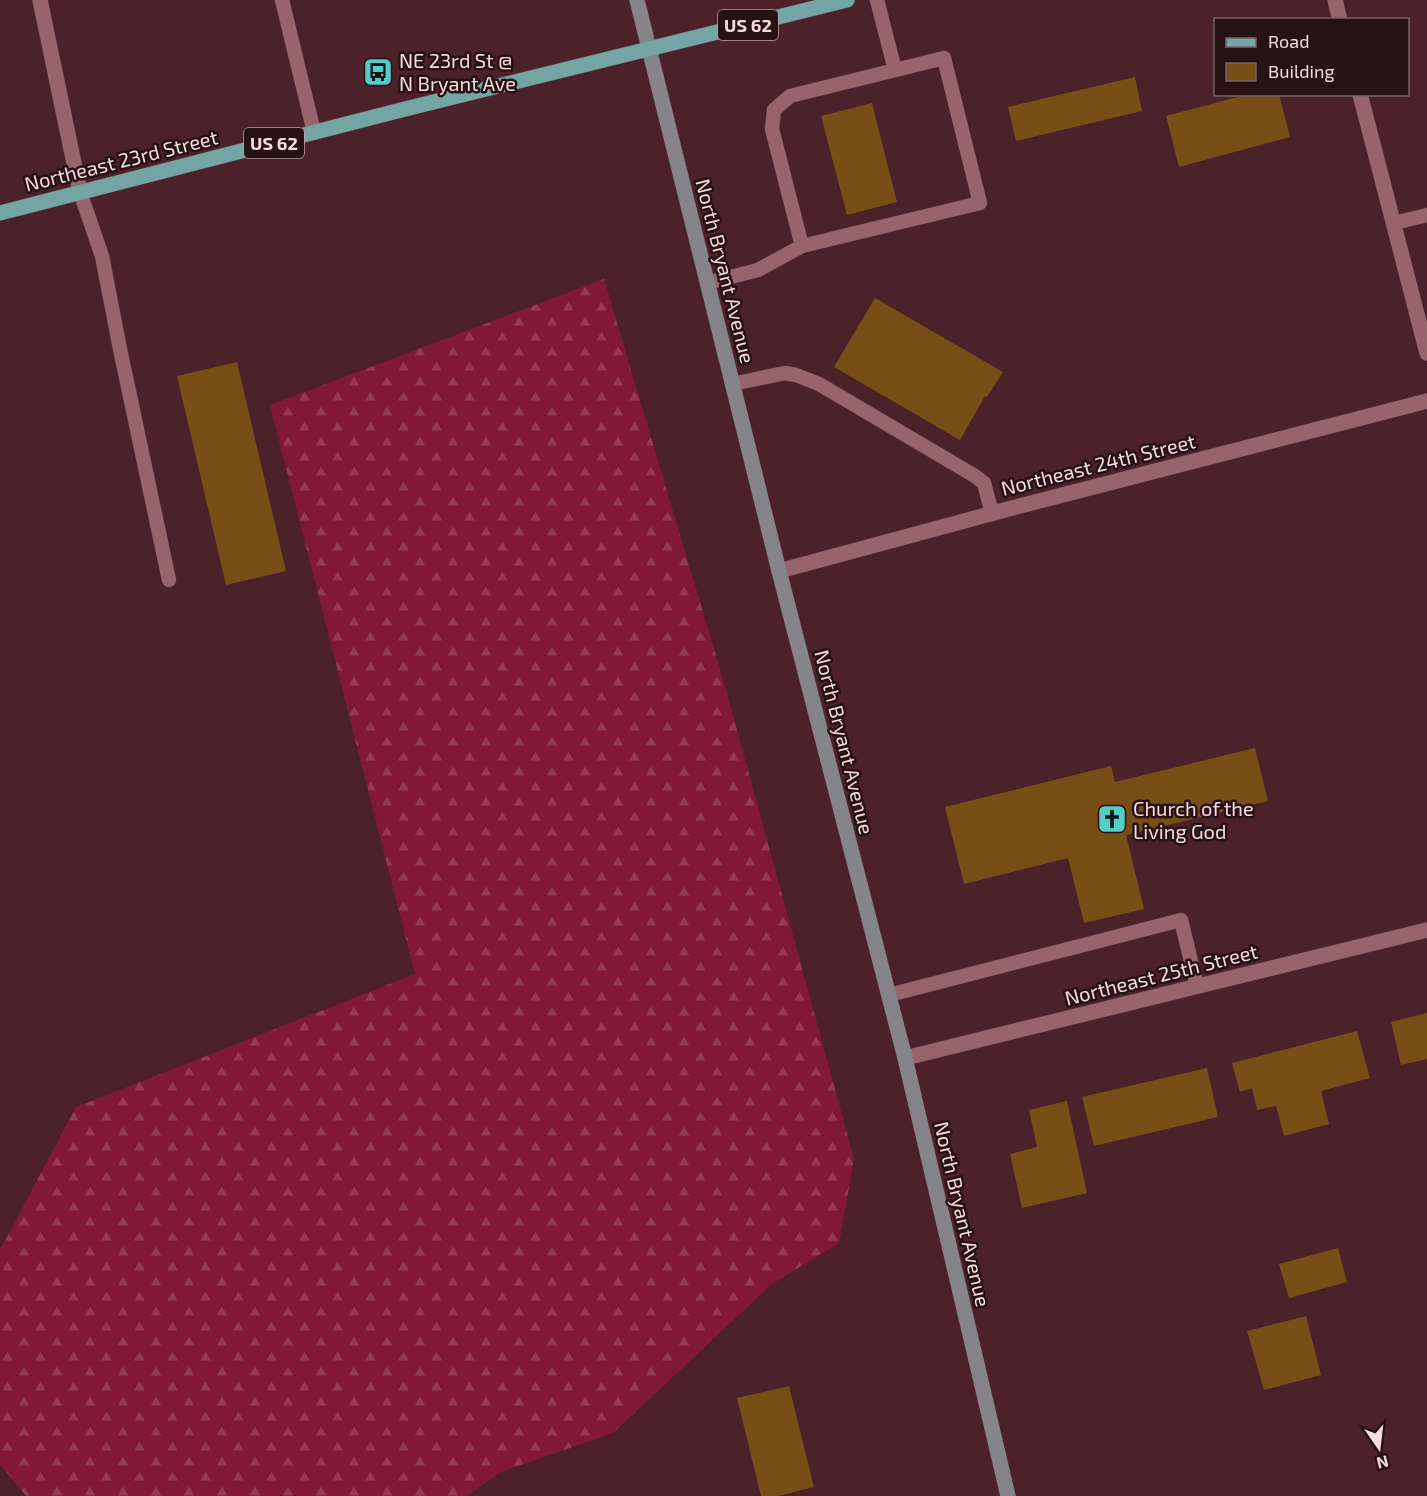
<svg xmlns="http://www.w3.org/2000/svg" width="1427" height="1496" font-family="'Exo 2',sans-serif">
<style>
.forest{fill:url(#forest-firs)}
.building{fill:#774e16}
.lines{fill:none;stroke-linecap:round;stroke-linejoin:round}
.lane-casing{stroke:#643f47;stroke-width:15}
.street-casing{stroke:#643f47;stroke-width:16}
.secondary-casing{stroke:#643f47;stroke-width:16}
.primary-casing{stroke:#643f47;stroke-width:16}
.lane{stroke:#97646c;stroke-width:14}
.street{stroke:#97646c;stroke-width:15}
.secondary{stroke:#858488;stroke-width:15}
.primary{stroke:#72a5a4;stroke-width:15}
.labels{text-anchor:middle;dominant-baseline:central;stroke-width:5;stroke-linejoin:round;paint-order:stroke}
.shield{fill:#261215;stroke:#b99fa2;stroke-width:1.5}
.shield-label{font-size:18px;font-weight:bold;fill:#f8dbde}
.poi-label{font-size:20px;fill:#f8dbde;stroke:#261215;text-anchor:start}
.street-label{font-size:20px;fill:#f8dbde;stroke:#261215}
</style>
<defs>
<pattern id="forest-firs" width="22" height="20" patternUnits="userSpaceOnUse" patternTransform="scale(1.5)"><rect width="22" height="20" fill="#821837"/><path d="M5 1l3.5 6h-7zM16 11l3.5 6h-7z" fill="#943954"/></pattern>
</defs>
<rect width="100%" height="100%" fill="#4c2129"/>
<path class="forest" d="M604 279 725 686 854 1159 839 1243 772 1284 613 1433 501 1472 467 1496H26L0 1464V1250L76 1107 415 974 270 405Z"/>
<path class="building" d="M1135 77 1142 111 1016 141 1008 107Z
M1249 94H1279L1290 137 1179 167 1166 116Z
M872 103 897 202 847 215 821 116Z
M875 298 1003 372 987 397 985 396 960 440 834 367Z
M237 362 286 571 226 585 177 376Z
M1255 748 1268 801 1126 835 1144 909 1084 923 1068 858 964 884 945 807 1111 766 1115 782Z
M1427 1013V1059L1401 1065 1391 1022Z
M1357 1031 1370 1078 1321 1091 1329 1124 1284 1136 1276 1106 1257 1110 1252 1088 1240 1092 1232 1063Z
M1207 1068 1218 1117 1094 1146 1082 1097Z
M1067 1101 1087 1193 1022 1208 1010 1154 1037 1147 1029 1110Z
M1338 1248 1347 1282 1289 1298 1279 1264Z
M1306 1316 1321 1375 1264 1390 1247 1331Z
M789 1386 814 1487 778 1496H761L737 1398Z"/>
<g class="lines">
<g class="lane-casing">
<path id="lane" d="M282 0 314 132
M877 0 895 70
M944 58 980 203 802 246 772 129 774 110 790 96Z
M80 192 102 256 120 349 169 580
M1394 223 1427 215
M707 283 758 270 802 246
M732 384 785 373 796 375 819 384 975 476 984 483 992 513
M889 995 1181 920 1197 986"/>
</g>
<g class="street-casing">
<path id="street" d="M40 0 80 192
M1335 0 1340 20
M1360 94 1427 353
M779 571 1016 507 1427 401
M905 1058 1427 930"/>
</g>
<g class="secondary-casing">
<path id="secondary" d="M637 0 779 571 905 1058 1008 1496"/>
</g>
<g class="primary-casing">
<path id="primary" d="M0 213 405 109 847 0"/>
</g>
<use href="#lane" class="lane"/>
<use href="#street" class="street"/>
<use href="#secondary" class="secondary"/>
<use href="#primary" class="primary"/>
</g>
<defs>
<g id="bus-square" transform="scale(1.5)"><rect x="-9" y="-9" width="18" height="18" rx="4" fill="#54cdc7" stroke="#261215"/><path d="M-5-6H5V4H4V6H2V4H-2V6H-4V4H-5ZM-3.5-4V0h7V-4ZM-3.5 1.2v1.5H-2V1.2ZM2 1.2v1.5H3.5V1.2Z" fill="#111"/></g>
<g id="church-square" transform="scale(1.5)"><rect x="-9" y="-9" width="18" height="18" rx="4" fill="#54cdc7" stroke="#261215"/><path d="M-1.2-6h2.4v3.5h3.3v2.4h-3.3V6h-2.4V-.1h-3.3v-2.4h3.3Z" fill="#111"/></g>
</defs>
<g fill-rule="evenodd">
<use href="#bus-square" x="378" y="72"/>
<use href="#church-square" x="1112" y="819"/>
</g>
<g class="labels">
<g class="shield">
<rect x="718" y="10" width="60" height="30" rx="4.5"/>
<rect x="244" y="128" width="60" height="30" rx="4.5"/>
</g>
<g class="shield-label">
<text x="748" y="25">US 62</text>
<text x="274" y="143">US 62</text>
</g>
<g class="poi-label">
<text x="399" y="60">NE 23rd St @<tspan x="399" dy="23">N Bryant Ave</tspan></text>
<text x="1133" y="808">Church of the<tspan x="1133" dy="23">Living God</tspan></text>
</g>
<g class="street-label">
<text transform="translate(121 160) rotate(-14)">Northeast 23rd Street</text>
<text transform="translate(726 271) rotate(76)">North Bryant Avenue</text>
<text transform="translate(1098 464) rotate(-14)">Northeast 24th Street</text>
<text transform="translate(845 742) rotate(76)">North Bryant Avenue</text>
<text transform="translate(1161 974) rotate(-14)">Northeast 25th Street</text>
<text transform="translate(963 1214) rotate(77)">North Bryant Avenue</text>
</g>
</g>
<rect x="1214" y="18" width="195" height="78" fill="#261215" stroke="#7a6265" stroke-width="1.5"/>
<rect x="1226" y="38" width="30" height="9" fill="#72a5a4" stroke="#7a6265" stroke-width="1.5"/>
<text x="1268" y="48" font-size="18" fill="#f8dbde">Road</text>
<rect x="1226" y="63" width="30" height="18" fill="#774e16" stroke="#7a6265" stroke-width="1.5"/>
<text x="1268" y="78" font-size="18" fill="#f8dbde">Building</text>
<g transform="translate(1379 1448) rotate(166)" stroke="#261215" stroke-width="4.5" paint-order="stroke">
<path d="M0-4.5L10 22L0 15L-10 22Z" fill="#f8dbde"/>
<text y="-9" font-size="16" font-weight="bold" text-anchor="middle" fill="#f8dbde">N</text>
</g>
</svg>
